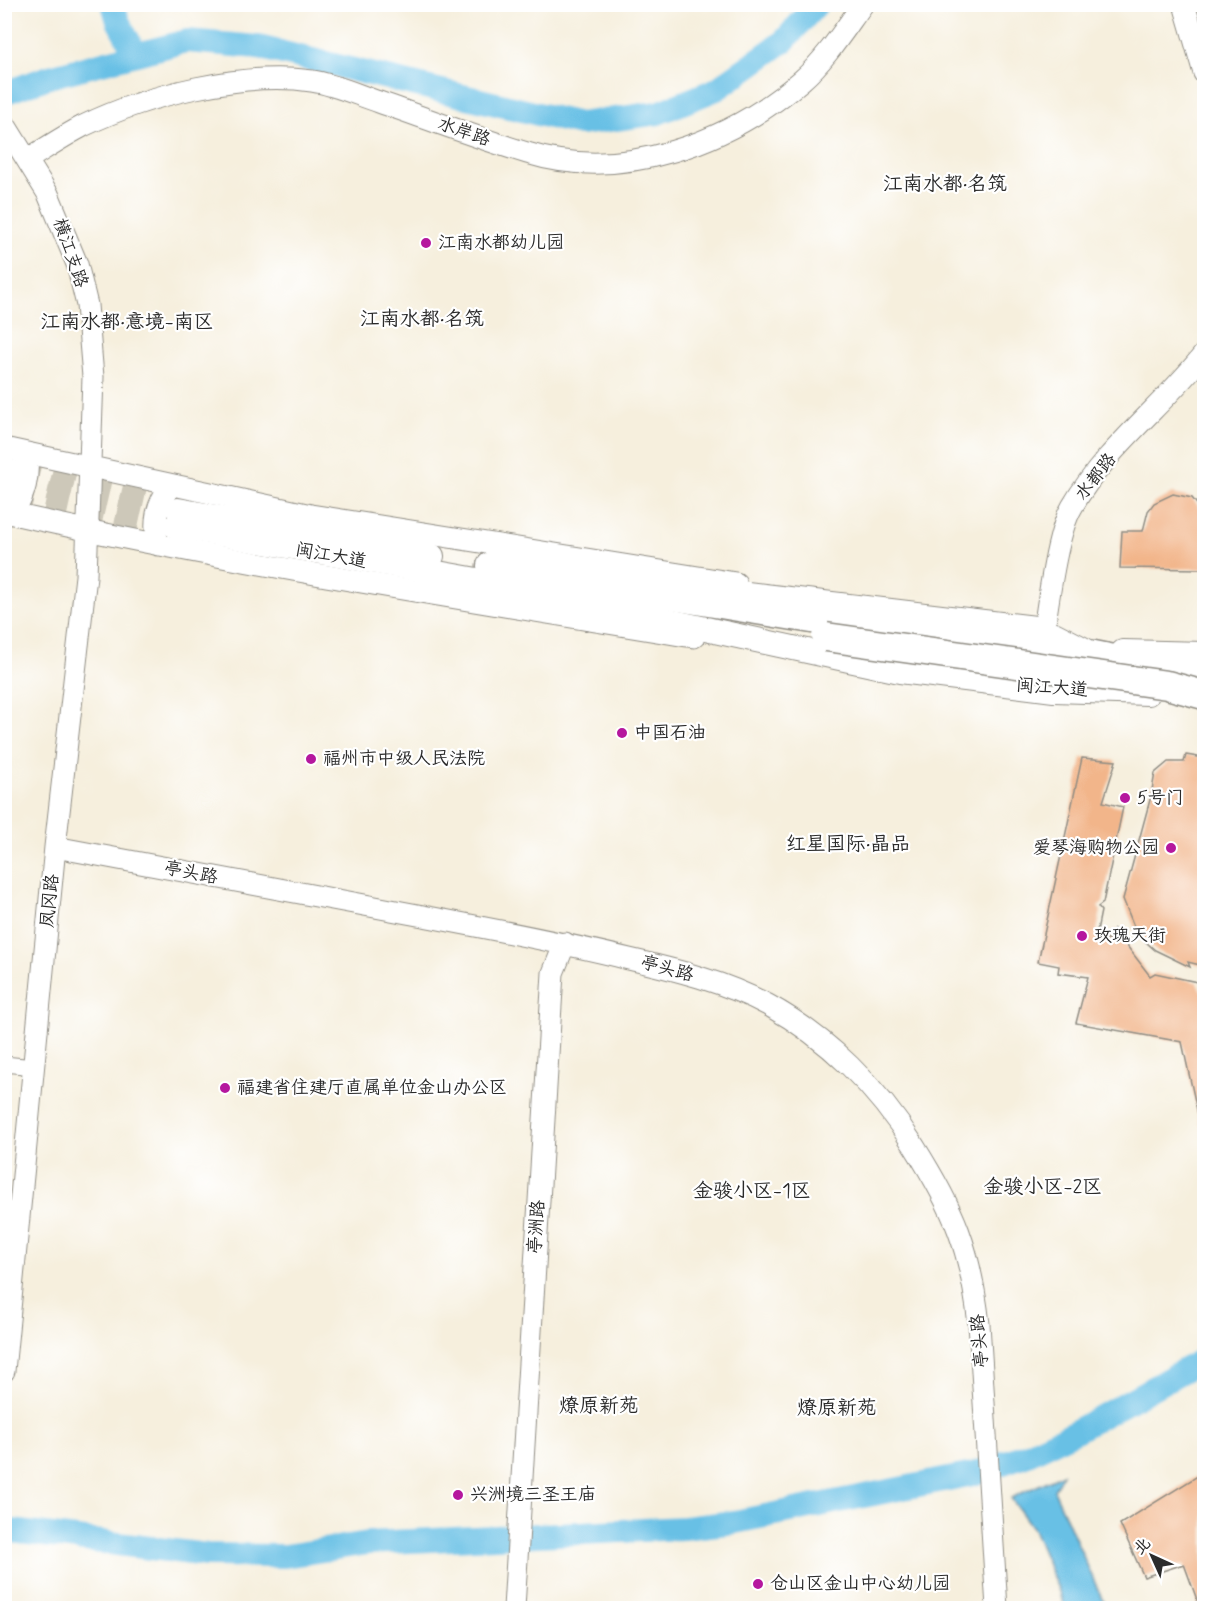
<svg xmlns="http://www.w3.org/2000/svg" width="1209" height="1613" font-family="Mynerve,'LXGW WenKai TC',sans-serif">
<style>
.water{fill:#68c0e5;stroke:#4a7688;stroke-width:1.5}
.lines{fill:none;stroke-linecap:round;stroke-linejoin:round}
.river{stroke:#68c0e5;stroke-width:24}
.building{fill:#f2b58a}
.primary-tunnel{stroke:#cdc8b9;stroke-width:24;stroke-dasharray:24 12;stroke-linecap:butt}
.street-casing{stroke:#908d84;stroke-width:17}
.secondary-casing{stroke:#908d84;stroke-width:23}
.primary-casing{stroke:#908d84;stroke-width:26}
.highway-casing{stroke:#908d84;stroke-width:31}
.street{stroke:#fff;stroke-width:15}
.secondary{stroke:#fff;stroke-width:21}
.primary{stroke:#fff;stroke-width:24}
.highway{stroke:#fff;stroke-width:28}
.highway-bridge-casing{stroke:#908d84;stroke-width:31;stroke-linecap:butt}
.highway-bridge{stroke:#fff;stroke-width:28}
.poi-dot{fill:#b5179e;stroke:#fff;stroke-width:2}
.labels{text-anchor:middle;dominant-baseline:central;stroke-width:4.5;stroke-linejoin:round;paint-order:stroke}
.street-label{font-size:18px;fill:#2b2b2b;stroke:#fff}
.poi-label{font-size:18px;fill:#2b2b2b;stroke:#fff;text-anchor:start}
.neighbourhood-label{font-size:20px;fill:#2b2b2b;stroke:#fff}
</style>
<rect width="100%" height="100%" fill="#fff"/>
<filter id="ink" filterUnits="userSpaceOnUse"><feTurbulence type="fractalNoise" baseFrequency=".0167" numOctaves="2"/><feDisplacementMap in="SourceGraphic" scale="12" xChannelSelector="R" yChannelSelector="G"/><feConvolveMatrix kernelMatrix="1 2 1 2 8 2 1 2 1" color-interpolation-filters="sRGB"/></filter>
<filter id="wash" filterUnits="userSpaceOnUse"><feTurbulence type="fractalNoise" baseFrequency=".008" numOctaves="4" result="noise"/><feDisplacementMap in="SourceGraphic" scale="24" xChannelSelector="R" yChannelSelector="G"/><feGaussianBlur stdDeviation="1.35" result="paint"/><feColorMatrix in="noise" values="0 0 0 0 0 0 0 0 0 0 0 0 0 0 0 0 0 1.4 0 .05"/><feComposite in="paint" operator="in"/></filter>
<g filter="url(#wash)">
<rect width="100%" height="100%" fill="#f6efdd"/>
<path class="water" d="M1063 1474 1054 1490 1106 1608H1066L1033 1529 1011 1498Z"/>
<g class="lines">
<path class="river" d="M113 4 118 21 136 54
M4 93 49 77 187 41 258 47 580 124 658 113 717 89 784 41 817 4
M4 1530 207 1555 285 1556 368 1543 684 1528 735 1522 973 1474 1028 1454 1072 1433 1204 1359"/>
</g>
<g id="blocks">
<path class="building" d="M1173 494 1192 498 1204 513V569L1120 568 1122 531H1143L1148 511 1154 503Z
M1186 755 1204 758V966L1188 962 1190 967 1155 950 1137 934 1123 899 1151 796 1155 773 1168 762H1184Z
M1082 758 1116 761 1103 802 1123 807 1103 903 1098 907 1101 911 1096 936 1111 940 1114 929 1150 976 1155 973 1197 982 1204 997V1123L1200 1124 1182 1042 1076 1023 1088 977 1058 973 1059 966 1038 962Z
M1204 1472V1608H1200L1184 1564 1144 1577 1120 1524Z"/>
</g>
</g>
<g filter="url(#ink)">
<use href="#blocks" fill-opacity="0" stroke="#908d84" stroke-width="1.5"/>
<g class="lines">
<path class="primary-tunnel" d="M15 473 178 510
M11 490 175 526"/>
<g class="street-casing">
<path id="street" d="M4 1064 34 1067"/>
</g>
<g class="secondary-casing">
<path id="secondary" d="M1184 4 1204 73
M4 123 48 194 77 264 87 305 93 377 86 576 55 847 4 1371
M28 159C46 148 64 136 83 126 147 95 242 71 312 81 334 84 358 95 379 102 428 119 477 138 527 153 623 183 730 142 802 80 826 59 844 30 863 4
M4 448 311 515 736 583
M4 512C233 564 464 599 694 637
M13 514C25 494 30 476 26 453
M158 545C153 522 156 504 171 486
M1044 629C1049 598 1057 532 1072 507 1105 449 1163 406 1204 354
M55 847C178 870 301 893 423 916 492 929 561 942 629 959 677 970 725 982 768 1005 828 1038 878 1088 914 1146 955 1211 970 1248 979 1324L997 1608
M514 1608 553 973 565 943"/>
</g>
<g class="primary-casing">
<path id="primary" d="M4 470 15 473
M4 488 11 490
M178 510 432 556
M175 526 488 582 900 671 1054 690 1148 693
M714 590 1044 629 1085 650
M1123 652 1204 654"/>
</g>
<g class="highway-casing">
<path id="highway" d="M491 566 830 622 1094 655 1204 677"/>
</g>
<use href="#street" class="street"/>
<use href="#secondary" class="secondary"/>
<use href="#primary" class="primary"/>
<use href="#highway" class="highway"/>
<g class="highway-bridge-casing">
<path id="highway-bridge" d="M826 637 1167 685 1204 695"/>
</g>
<use href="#highway-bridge" class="highway-bridge"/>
</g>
</g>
<g class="poi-dot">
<circle cx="426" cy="243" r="6"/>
<circle cx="622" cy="733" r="6"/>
<circle cx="311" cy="759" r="6"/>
<circle cx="1125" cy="798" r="6"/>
<circle cx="1171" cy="848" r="6"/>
<circle cx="1082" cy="936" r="6"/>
<circle cx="225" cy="1088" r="6"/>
<circle cx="458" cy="1495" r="6"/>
<circle cx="758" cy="1584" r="6"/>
</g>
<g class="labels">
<g class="street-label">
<text transform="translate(464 132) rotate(19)">水岸路</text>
<text transform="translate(70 253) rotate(71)">横江支路</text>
<text transform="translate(1096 477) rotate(-52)">水都路</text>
<text transform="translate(331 556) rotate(10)">闽江大道</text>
<text transform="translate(1052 688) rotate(4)">闽江大道</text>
<text transform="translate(191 873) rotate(11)">亭头路</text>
<text transform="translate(50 901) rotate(-84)">凤冈路</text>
<text transform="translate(667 969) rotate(15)">亭头路</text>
<text transform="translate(537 1227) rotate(-86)">亭洲路</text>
<text transform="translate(980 1341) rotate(-95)">亭头路</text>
</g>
<g class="poi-label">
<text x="438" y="243">江南水都幼儿园</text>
<text x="634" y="733">中国石油</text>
<text x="323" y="759">福州市中级人民法院</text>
<text x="1137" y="798">5号门</text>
<text x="1159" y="848" text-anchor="end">爱琴海购物公园</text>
<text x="1094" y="936">玫瑰天街</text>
<text x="237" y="1088">福建省住建厅直属单位金山办公区</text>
<text x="470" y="1495">兴洲境三圣王庙</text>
<text x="770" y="1584">仓山区金山中心幼儿园</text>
</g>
<g class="neighbourhood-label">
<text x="945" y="184">江南水都·名筑</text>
<text x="422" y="319">江南水都·名筑</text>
<text x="127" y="322">江南水都·意境-南区</text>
<text x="848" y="844">红星国际·晶品</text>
<text x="1043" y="1187">金骏小区-2区</text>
<text x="752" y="1191">金骏小区-1区</text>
<text x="599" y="1406">燎原新苑</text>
<text x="837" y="1408">燎原新苑</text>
</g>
</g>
<rect width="1209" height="1613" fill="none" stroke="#fff" stroke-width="24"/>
<g transform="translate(1152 1556) rotate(315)" stroke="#ffffff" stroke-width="4.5" paint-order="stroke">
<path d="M0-4.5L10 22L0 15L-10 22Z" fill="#2b2b2b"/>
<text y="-9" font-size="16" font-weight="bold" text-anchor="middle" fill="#2b2b2b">北</text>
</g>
</svg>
